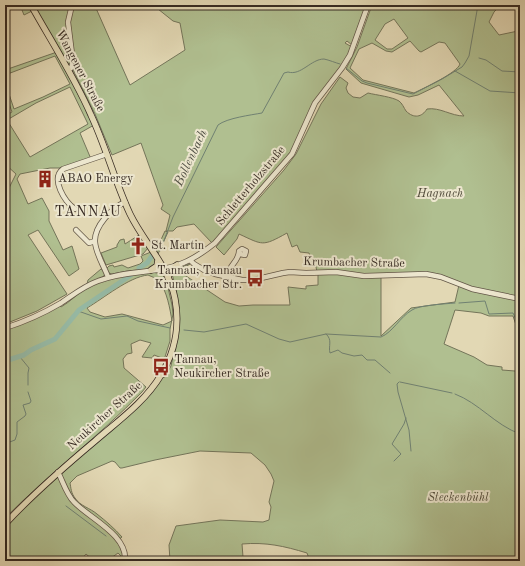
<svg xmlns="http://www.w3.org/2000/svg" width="525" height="566" font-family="'Old Standard TT',serif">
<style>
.green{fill:#b0bf90;stroke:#74755a;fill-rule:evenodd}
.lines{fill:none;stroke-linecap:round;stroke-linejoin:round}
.stream{stroke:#708172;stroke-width:1}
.river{stroke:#96bba7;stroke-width:5}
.minor-casing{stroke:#625647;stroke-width:6}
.major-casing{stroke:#372b23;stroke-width:7}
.minor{stroke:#ece6ce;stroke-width:4.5}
.major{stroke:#e2d8b4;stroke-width:5.5}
.labels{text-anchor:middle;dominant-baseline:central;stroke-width:4;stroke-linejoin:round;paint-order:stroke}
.street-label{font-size:12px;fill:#372b23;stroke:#ece6ce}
.poi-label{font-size:12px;fill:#372b23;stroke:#ece6ce;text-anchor:start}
.park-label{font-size:12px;font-style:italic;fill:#4f4939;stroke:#ece6ce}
.water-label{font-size:13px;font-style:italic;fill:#4f4f44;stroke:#ece6ce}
.quarter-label{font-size:14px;letter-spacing:1px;fill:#372b23;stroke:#ece6ce}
</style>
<rect width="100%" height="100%" fill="#e2d8b4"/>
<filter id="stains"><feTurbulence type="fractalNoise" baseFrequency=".005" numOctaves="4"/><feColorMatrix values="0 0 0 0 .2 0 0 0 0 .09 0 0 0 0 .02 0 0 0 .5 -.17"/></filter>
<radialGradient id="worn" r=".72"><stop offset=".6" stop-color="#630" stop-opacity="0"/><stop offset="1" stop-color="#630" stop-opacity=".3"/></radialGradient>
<path class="green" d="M20 5H29L32 11 24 15Z
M33 5H72L68 18 72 59 70 67Z
M73 5H97L95 6 130 85 185 50 180 23 173 21 153 5H366L352 45 347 41 345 43 352 47 345 60 319 96 294 149 212 243 194 224 177 227 173 231H166L170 215 161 209 163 205 141 143 112 155 95 114 72 68 70 37V13Z
M372 5H501L494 12 489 22 499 35 518 31 520 26V298L477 289 440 276 378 275 317 272 315 262H312L309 253 300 252 297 245 292 247 287 233C262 247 263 245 239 234L237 239 224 255 216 247 284 170 296 154 321 104 340 77 348 83 346 88 348 93 353 97 360 98 368 93C376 95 393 97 399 101 402 103 404 108 406 111 414 119 422 117 427 109 440 107 451 116 464 116L439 85 418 95 409 97 361 83 346 69 357 47ZM394 19 408 38 392 49H387L375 40 385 24ZM410 41 419 51 421 52 439 42 445 43 460 64C457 73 424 88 414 93L363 80 350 68 359 49 372 43 386 51 392 52Z
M57 52 94 125 80 133 91 159 61 168H50L20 174 17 179 28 204 42 198 49 211V221L63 250 72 246 79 269 69 276 38 230 28 235 67 294 37 311 5 324V196L16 174 5 164V116L12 112 5 92V82L14 109 43 97 70 84 55 56 5 75V70ZM70 87 88 124 30 157 7 120 36 103Z
M165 231 168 232 158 254 155 248 159 244Z
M139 235 148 248 143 254 106 265 101 253 117 247V245L120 240 124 239 125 244Z
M151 252 154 257 156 264 151 269 127 271 112 274 109 273 106 269 109 266 113 265 114 267 122 265 128 268 140 264 143 261 141 256Z
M189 264H190L182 269 180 272 225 302 239 306 253 305H290L288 287 306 289V286L318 285V274L340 273 381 277V336L411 308 455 302 459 285 520 300V337L513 316H489L481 313 455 310 444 344 474 357 487 365 502 367V370L515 371 520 370V561H310L307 553C284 546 266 542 242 544L243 557 246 561H170L169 545 176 526 220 520 263 522 269 520 271 507 269 502 274 481 271 474 265 465 251 453 200 451 155 460 122 468H120L115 462 112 461 77 476 70 483C71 488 71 493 75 498 80 506 90 508 97 514 106 521 115 529 122 537L118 540 74 501 61 476V472L121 421 162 377H165L171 366 177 338 175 285 172 274 178 269Z
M101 269 104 270 105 274 103 277 69 295 87 284 88 280Z
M152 272 161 274 166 279 172 305 173 314 170 329V341L164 360 162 359V358L154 355 152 358 142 357 151 343 140 340 131 344 132 353 127 354 123 359 124 368 146 387 142 392C98 437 49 474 5 518V329L60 306 61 307C70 302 77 294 86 288 106 277 130 275 152 272ZM148 275C152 277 157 278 159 281 167 291 170 309 172 321L163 325 122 314 105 317 90 312 87 308C104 298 129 277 148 275Z
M57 476C63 481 65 491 70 497 88 516 122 531 125 560L118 553 107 561H94L86 554 80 561H5V526Z"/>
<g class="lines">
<path class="stream" d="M479 58 486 60 502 71 520 72
M346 68 362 81 367 83 413 94 442 79 462 67 465 63 469 56 478 5
M455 71 490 91 520 93
M160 251 173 217 218 125C227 118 251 115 262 113L284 73 288 72C301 76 311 59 324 59 329 60 336 63 340 64
M459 303 485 301 489 314 513 313 520 328
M78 311 101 319 127 316 138 321 170 328
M184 330 204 332 246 324 279 339 290 342 326 334 381 337C393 332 400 317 412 310 419 305 445 304 455 303
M326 334C333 340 328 346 330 353L338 350 342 353 354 356 362 355 367 360H375L390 373
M20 357 29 368 28 373V385
M399 382 397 384 398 392 409 430 411 451
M400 382 452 393
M455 394C479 403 495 425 520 434
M5 446 7 443 15 440 17 434V422L25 416 26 414 23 405 30 403 31 401 28 392
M394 461 401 454 392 444 404 424 406 418
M66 506 106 536"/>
<path class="river" d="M139 268 147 263 152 256
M5 361 24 355 31 350 55 339 79 310 131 275"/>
<g class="minor-casing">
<path id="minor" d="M68 69 71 68 73 62 68 22 72 5
M75 209C65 202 50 179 63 169L107 154
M76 230 89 243 95 241
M190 260 194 264 204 270 215 274 242 280H253L283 273 290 272 306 273 336 272 364 276 426 274 441 277 472 289 520 299
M108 277C104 266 96 254 95 242 94 226 112 208 125 202
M227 277C229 264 239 262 239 251L242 249 246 251 245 255 240 254
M5 328C24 322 44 313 61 303 73 295 84 286 98 281 125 270 152 274 178 265 192 260 204 252 215 243L292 154 315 103 342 68 350 55 368 5
M58 472C63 482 67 495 74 502 89 518 128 535 125 561"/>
</g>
<g class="major-casing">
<path id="major" d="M151 270 157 266 158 260
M168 278 170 271 177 265
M5 524C33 494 64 467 95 441 118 421 145 402 161 375 175 352 180 325 175 299 169 266 144 243 130 214 115 182 106 147 91 115 74 76 51 41 31 5"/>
</g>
<use href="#minor" class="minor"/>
<use href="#major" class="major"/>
</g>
<defs>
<g id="building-bare" transform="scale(1.38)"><path d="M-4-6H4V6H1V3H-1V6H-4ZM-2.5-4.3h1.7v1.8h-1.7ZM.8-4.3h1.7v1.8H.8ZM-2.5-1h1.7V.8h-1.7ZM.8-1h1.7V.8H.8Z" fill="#8f2418" stroke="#ece6ce" stroke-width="2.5" paint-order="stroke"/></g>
<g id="church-bare" transform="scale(1.38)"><path d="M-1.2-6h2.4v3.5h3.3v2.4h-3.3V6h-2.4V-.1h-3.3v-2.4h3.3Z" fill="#8f2418" stroke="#ece6ce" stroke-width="2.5" paint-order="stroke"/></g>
<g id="bus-bare" transform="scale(1.38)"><path d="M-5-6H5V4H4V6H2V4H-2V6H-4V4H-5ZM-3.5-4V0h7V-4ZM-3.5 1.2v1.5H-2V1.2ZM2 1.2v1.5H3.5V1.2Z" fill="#8f2418" stroke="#ece6ce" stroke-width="2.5" paint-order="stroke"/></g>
</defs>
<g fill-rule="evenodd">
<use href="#building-bare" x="45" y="179"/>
<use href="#church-bare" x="138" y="246"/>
<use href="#bus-bare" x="255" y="278"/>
<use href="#bus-bare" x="161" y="367"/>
</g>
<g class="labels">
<g class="street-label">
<text transform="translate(80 71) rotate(62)">Wangener Straße</text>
<text transform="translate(251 186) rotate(-50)">Schletterholzstraße</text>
<text transform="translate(354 263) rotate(1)">Krumbacher Straße</text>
<text transform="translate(105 416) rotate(-42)">Neukircher Straße</text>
</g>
<g class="poi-label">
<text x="58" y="179">ABAO Energy</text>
<text x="151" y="246">St. Martin</text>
<text x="242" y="271" text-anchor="end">Tannau, Tannau<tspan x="242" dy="14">Krumbacher Str.</tspan></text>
<text x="174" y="360">Tannau,<tspan x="174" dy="14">Neukircher Straße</tspan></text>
</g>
<g class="park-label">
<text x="440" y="194">Hagnach</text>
<text x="458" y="498">Steckenbühl</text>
</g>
<g class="water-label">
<text transform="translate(191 158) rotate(-65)">Bollenbach</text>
</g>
<g class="quarter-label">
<text x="88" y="212">TANNAU</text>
</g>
</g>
<rect width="525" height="566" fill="none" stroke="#e2d8b4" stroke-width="20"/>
<rect x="6" y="6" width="513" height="554" fill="none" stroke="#372b23" stroke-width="2"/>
<rect x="10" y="10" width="505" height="546" fill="none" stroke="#372b23"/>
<rect width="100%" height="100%" filter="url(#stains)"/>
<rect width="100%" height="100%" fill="url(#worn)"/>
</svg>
